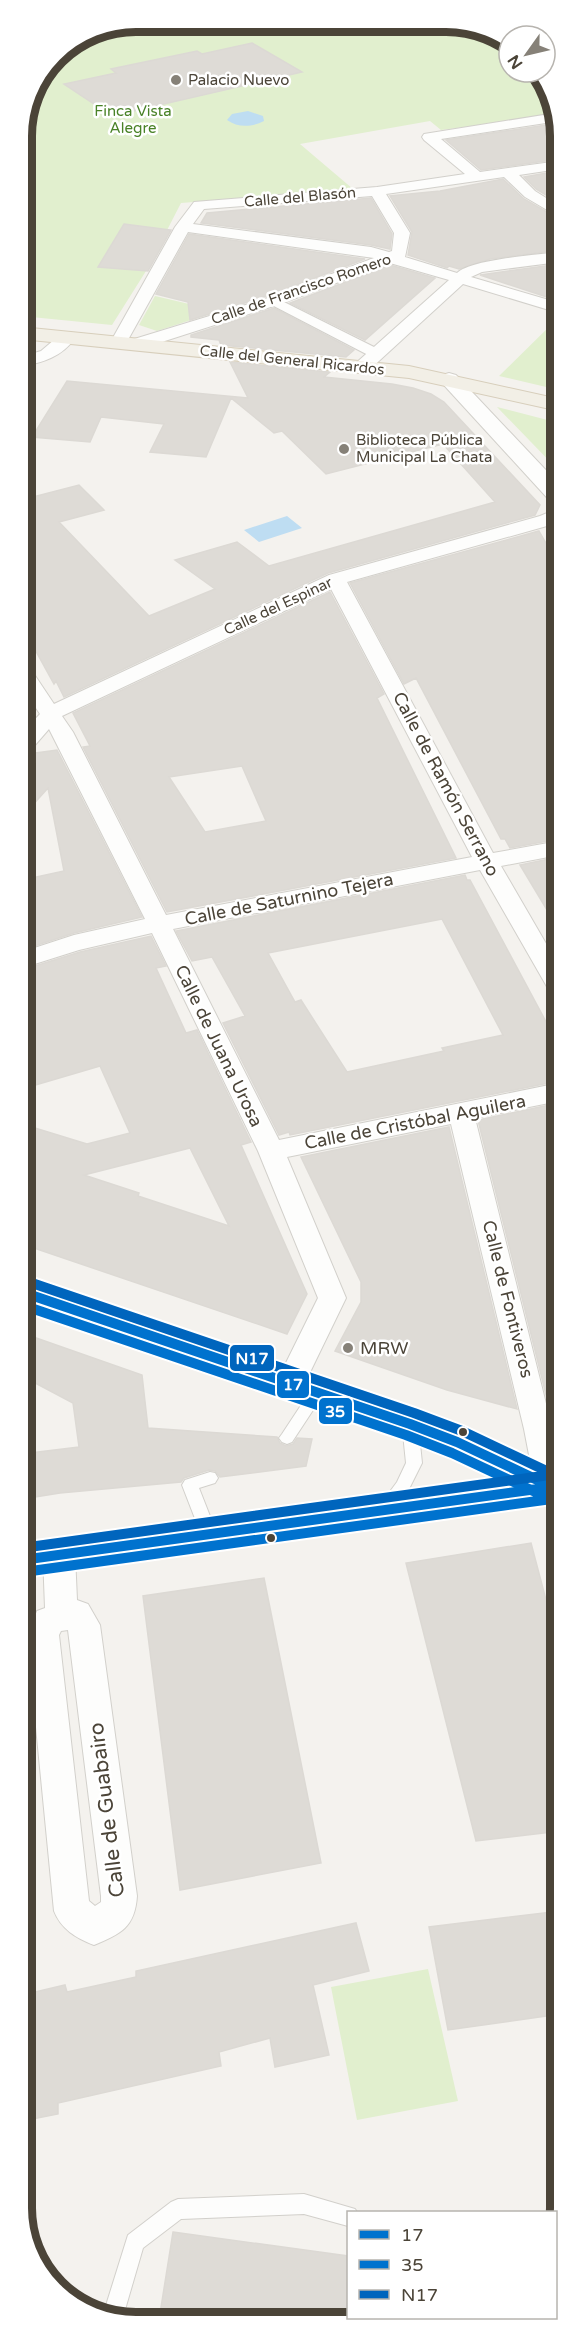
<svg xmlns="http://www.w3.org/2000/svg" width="581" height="2343" font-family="'Varela Round',sans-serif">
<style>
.green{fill:#e1efce}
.water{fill:#beddf2}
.building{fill:#dedbd6;stroke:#dcd9d4;stroke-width:1.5;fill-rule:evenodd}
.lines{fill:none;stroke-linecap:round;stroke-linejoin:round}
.service-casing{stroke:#d2d0cb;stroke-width:2}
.pedestrian-casing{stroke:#d2d0cb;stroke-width:2}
.minor-casing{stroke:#d2d0cb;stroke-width:2}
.tertiary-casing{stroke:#d2d0cb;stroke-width:2}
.primary-casing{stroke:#d7cebb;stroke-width:2}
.service{fill:#fdfdfc;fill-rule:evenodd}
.pedestrian{fill:#fdfdfc;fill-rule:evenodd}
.minor{fill:#fdfdfc;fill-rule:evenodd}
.tertiary{fill:#fdfdfc;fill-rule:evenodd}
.primary{fill:#f2efe6;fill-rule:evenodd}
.bus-1-casing{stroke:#fff;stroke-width:14}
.bus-2-casing{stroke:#fff;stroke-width:14}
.bus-3-casing{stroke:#fff;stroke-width:14}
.bus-1{stroke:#0072ce;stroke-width:10}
.bus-2{stroke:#0072ce;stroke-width:10}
.bus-3{stroke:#0065bd;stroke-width:10}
.poi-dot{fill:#868178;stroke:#fff;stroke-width:2}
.bus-dot{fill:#4b4438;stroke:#fff;stroke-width:2}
.labels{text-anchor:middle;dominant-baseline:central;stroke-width:5;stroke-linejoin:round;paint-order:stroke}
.far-poi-label{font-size:15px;fill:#4b4438;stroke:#fff;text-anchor:start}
.far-park-label{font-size:15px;fill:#498227;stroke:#fff}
.far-street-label{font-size:15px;fill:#4b4438;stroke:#fff}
.street-label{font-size:18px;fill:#4b4438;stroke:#fff}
.poi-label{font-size:18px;fill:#4b4438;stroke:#fff;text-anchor:start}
.near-street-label{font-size:21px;fill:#4b4438;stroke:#fff}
.rim{fill:none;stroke:#4b4438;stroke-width:8}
.line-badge{stroke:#fff;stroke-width:2}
.badge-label{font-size:16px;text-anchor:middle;font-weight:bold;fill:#fff}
</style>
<rect width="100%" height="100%" fill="#f4f2ee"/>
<path class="green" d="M135 21 475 25 509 46V72H537L557 115 441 130 430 121 300 144 353 189 181 203 146 271 112 325 21 316V128L55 54 92 30Z
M155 296 219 311 157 331 139 325Z
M559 317V354L553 360 559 362V390L499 376Z
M497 407 559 423V471Z
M428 1969 458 2101 357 2120 331 1987Z"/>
<path class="water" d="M248 111 263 116 264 121C252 127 238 128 227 120L232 114Z
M287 516 302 528 259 542 244 530Z"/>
<path class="building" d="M252 43 302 72 112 116 64 84 116 73 111 69 197 51 202 54Z
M559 123V159L481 170 446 140Z
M559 171V203L536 189 524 177Z
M503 179 524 199 559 219V250L490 259 459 269 449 266 447 268 408 255 412 232 390 196 440 191Z
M371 198 392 234 390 249 371 245 201 223 207 213Z
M124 224 171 230 148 271 98 267Z
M189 234 365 259 267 296 190 320 188 302 156 294Z
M559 264V278L547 297 480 275Z
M390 265 435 278 365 340 290 303Z
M274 308 354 350 346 357 221 345 219 340 191 337V335Z
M230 362 330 372 324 377 392 384 413 388 431 394 444 402 540 505 535 515 328 573 64 697 56 681 54 684 21 624V500L79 485 104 510 59 522 149 616 215 589 175 560 237 542 269 566 495 502 443 444 326 474 282 431 274 433 231 398 206 457 150 452 164 424 101 417 90 442 32 437 67 381 248 398Z
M539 531 559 566V839L510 848 505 839H501L416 678 404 684 350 583Z
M330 592 384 694 377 698 456 858 167 912 83 747 90 746 73 713ZM242 766 266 821 205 832 169 777Z
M57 750 142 917 74 933 22 950V880L64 871 48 788 21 818V755Z
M559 857V930L520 865Z
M465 875 467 880H470L559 1046V1081L290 1135 289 1132 279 1135 223 1023 245 1016 212 957 192 961 176 931ZM442 919 503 1035 442 1048 444 1051 347 1072 301 1000 295 1002 268 953Z
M151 936 166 966 156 968 186 1033 197 1030 251 1142 241 1145 307 1294 287 1334 22 1244V1124L87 1144 130 1133 100 1066 22 1089V970L80 952ZM190 1148 229 1226 138 1196 139 1193 84 1175Z
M559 1103V1421L552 1419 478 1120Z
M449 1127 517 1409 447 1390 335 1351 361 1302V1282L301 1157Z
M22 1333 142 1375 148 1428 277 1437 280 1443 286 1446 293 1444 297 1438 312 1439 306 1466 220 1477 215 1471 209 1470 184 1478 181 1482 60 1493 22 1499V1454L79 1447 73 1403 22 1376Z
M531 1543 560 1653V1831L476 1841 406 1563Z
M264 1578 321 1863 180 1890 143 1596Z
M560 1911V2014L448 2030 429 1927Z
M356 1923 369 1971 313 1985 329 2055 275 2067 270 2038 219 2052 221 2066 58 2103V2114L22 2121V1995L65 1985 67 1992 136 1977V1971Z
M173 2232 348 2256 347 2321 159 2320Z"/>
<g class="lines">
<g class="service-casing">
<path id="service" d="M445 24C459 25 469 32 482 36 490 39 497 38 505 43L478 39Z
M316 1388 321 1390 323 1394 321 1398 292 1442 287 1444 282 1442 279 1438 282 1434 311 1390Z
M410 1418 415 1420 418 1424 422 1463 408 1491 394 1510 388 1512 382 1510 380 1505 397 1482 406 1463 402 1424 405 1420Z
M210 1472 215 1473 218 1478 215 1483 199 1488 217 1534 215 1539 209 1541 203 1539 201 1534 182 1485 185 1480Z
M304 2194 355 2209 357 2212H348V2226L304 2214 181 2219 143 2248 122 2320H113L103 2315 128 2235 171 2202 178 2199Z
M359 2318H379L378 2321H358Z"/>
</g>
<g class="pedestrian-casing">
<path id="pedestrian" d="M274 297 382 351 384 354 382 357H372L270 304 268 301Z"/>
</g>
<g class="minor-casing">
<path id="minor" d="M556 113 559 121 441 139 480 172 559 161V169L519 175 535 191 559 206V217L525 197 504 177 386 194 410 233 405 257 457 273C472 259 537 255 559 252V262L482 272 471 277 559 303V313L463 284 368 371H356L354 367 356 363 449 280 390 263 280 304 143 348H131L129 344 131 340 268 298 374 258 188 232 124 347 118 348 110 343 175 227 194 202 377 187 465 174 424 140 422 137 424 134ZM372 196 394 233 392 251 389 252 371 247 193 224 204 209Z
M67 333 75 338C62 357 43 362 21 367V357L41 351 61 334Z
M559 508V521L554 524 347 582 493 853 559 841V855L501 866 559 966V994L550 992 480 870 173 929 279 1140 559 1083V1101L475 1118 559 1456V1496L550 1499 539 1495 535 1486 524 1429 451 1124 287 1157 346 1298 300 1393 290 1397 280 1393 275 1385 318 1298 258 1151 152 933 79 950 22 968V952L74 935 145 919 49 729 29 752 21 753V734L40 714 21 686V663L28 665 54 704 329 575 540 516ZM331 589 472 857 166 915 73 732 62 716Z
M59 1541 70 1545 75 1555 77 1600 88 1604 100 1625 137 1896C135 1927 121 1934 94 1945 76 1938 61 1929 54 1911L27 1635 37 1611 45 1608 43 1555 48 1545ZM68 1630 101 1896V1902L95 1906 89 1901 59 1635 61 1631Z"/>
</g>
<g class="tertiary-casing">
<path id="tertiary" d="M449 373 456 375 559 484V504L551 502 442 383 439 379 442 375Z
M22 1279 423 1413 470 1431 559 1473V1499L22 1577V1543L496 1478 444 1453 399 1435 22 1306Z"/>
</g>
<g class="primary-casing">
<path id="primary" d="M21 327 409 366 559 399V411L409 378 21 339Z"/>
</g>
<use href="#service" class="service"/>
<use href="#pedestrian" class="pedestrian"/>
<use href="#minor" class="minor"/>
<use href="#tertiary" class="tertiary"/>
<use href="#primary" class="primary"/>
<g class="bus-1-casing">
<path id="bus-1" d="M22 1292 410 1424 457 1442 550 1486H559
M22 1560 559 1486"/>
</g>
<g class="bus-2-casing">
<path id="bus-2" d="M22 1305 406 1435 452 1453 546 1497 559 1498
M24 1572 559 1498"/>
</g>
<g class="bus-3-casing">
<path id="bus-3" d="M26 1281 414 1413 462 1431 553 1474H559
M22 1548 557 1474"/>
</g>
<use href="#bus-1" class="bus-1"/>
<use href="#bus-2" class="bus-2"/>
<use href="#bus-3" class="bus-3"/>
</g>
<g class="poi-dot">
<circle cx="176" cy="80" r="6"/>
<circle cx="344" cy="449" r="6"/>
<circle cx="348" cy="1348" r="6"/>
</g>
<g class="bus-dot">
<circle cx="463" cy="1432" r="5"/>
<circle cx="271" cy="1538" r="5"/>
</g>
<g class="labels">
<g class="far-poi-label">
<text x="188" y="80">Palacio Nuevo</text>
<text x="356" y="440">Biblioteca Pública<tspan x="356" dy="17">Municipal La Chata</tspan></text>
</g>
<g class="far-park-label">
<text x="133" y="111">Finca Vista<tspan x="133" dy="17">Alegre</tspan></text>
</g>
<g class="far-street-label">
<text transform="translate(300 197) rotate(-5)">Calle del Blasón</text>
<text transform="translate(301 289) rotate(-19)">Calle de Francisco Romero</text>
<text transform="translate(292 360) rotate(6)">Calle del General Ricardos</text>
<text transform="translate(278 606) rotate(-25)">Calle del Espinar</text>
</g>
<g class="street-label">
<text transform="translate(446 784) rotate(62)">Calle de Ramón Serrano</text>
<text transform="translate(289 899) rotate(-11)">Calle de Saturnino Tejera</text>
<text transform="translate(219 1046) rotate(64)">Calle de Juana Urosa</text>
<text transform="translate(415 1122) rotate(-11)">Calle de Cristóbal Aguilera</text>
<text transform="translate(508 1299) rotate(76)">Calle de Fontiveros</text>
</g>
<g class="poi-label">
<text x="360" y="1348">MRW</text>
</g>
<g class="near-street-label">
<text transform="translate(107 1810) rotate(-97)">Calle de Guabairo</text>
</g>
</g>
<path d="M0 0H581V2343H0ZM136 32H446A104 104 0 0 1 550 136V2208A104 104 0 0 1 446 2312H136A104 104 0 0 1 32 2208V136A104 104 0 0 1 136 32Z" fill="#fff" fill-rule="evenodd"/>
<path class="rim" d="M136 32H446A104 104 0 0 1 550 136V2208A104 104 0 0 1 446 2312H136A104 104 0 0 1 32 2208V136A104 104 0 0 1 136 32Z"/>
<g class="line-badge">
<rect x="229" y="1344" width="46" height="28" rx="6" fill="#0065bd"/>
<rect x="276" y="1370" width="34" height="29" rx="6" fill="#0072ce"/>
<rect x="318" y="1397" width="35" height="28" rx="6" fill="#0072ce"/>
</g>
<g class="badge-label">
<text x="252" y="1364">N17</text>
<text x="293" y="1390">17</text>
<text x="335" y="1417">35</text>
</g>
<rect x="347" y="2211" width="210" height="108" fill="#ffffff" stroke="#b7b4af" stroke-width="1.5"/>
<rect x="359" y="2230" width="30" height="9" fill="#0072ce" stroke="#b7b4af" stroke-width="1.5"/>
<text x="401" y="2241" font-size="18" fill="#4b4438">17</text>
<rect x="359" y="2260" width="30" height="9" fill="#0072ce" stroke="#b7b4af" stroke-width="1.5"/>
<text x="401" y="2271" font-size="18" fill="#4b4438">35</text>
<rect x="359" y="2290" width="30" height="9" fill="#0065bd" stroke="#b7b4af" stroke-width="1.5"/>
<text x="401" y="2301" font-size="18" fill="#4b4438">N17</text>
<g transform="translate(527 54) rotate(236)"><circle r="28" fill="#ffffff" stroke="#b7b4af" stroke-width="1.5"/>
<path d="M0-4.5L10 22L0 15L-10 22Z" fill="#868178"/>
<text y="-9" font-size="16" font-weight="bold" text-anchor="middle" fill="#4b4438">N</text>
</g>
</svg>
